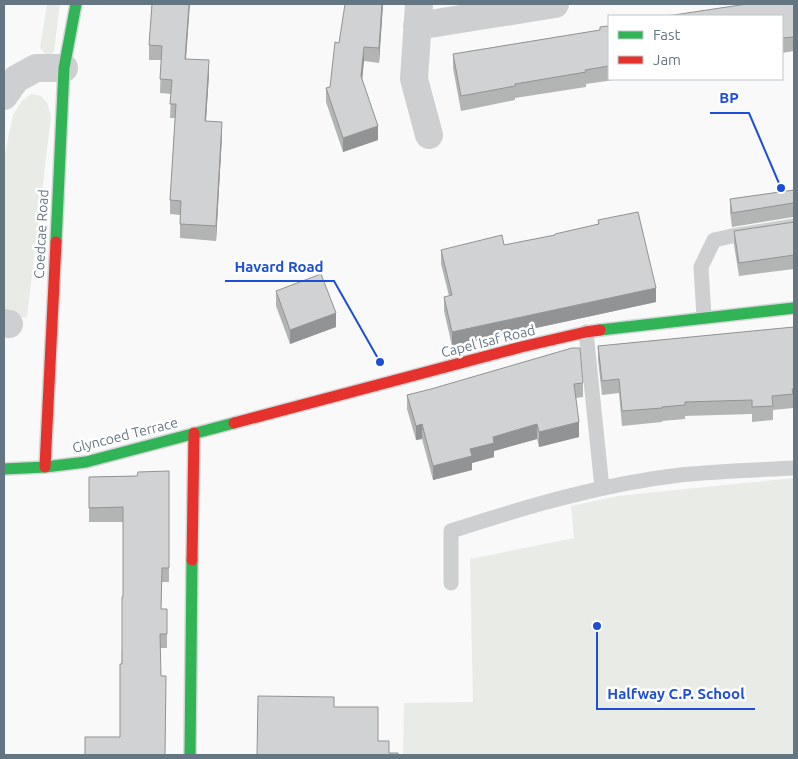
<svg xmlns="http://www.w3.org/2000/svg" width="798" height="759" font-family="Ubuntu,sans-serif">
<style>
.green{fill:#e8ebe6}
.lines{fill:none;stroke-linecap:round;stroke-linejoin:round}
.fast-casing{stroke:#d5d6d7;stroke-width:14}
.jam-casing{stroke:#d5d6d7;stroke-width:14}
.lane{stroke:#cecfd0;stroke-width:15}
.street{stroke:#cecfd0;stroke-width:28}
.fast{stroke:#30b455;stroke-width:11}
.jam{stroke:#e5322d;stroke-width:11}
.wall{fill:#b3b5b5}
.shaded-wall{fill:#929394}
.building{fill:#d0d2d3;stroke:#929394}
.labels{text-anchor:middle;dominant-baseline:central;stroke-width:5;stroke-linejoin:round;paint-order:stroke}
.street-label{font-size:14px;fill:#657683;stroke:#fff}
.leader{fill:none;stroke:#1d4ed8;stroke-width:2}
.callout-dot{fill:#1d4ed8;stroke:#fff;stroke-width:2}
.callout-label{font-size:15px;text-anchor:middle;font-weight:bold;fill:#1d4ed8;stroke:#fff;stroke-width:5;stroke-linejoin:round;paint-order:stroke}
</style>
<rect width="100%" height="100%" fill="#f9f9f9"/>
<path class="green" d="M47 4H60L54 51 51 55H46L40 48Z
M31 94 41 96 47 103 51 116 27 317 18 318 5 312 4 304V158L13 115 21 102Z
M794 478V755H403L404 703 473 702 470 559 574 538 571 506 618 496Z"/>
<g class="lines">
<g class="fast-casing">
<path id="fast" d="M56 242 64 68 76 4
M600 330 794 308
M4 469 45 467 86 462 234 423
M190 755 192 560"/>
</g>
<g class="jam-casing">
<path id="jam" d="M234 423 521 347 586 332 600 330
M45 467 56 242
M192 560 194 433"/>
</g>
<path class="lane" d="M704 317 701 267 714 240 732 236 794 226
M586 332 602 488
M451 583V531C525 507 602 484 680 475 718 471 756 470 794 468"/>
<path class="street" d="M419 4 414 79 429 135
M417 26 555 4
M4 96 16 79 36 68H64
M4 323 9 324"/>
<use href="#fast" class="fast"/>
<use href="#jam" class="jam"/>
</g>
<path class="wall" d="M152 4 186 59 209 74 206 121 222 136 216 241 180 238V215L170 214V200L175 118H170L171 94 160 93 161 60H149V45Z
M383 4 379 63 364 61 362 79 378 140 343 152 326 102V88L330 87 339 43Z
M794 4V51L782 53V16Z
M609 26V79H620L586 84V87L515 98V100L461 111 453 68V54L600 30V27Z
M794 190V217H793L732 227 730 212V199Z
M598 220 656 302 452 346 444 311V297L449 296 441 264V250L504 245 555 235 598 224Z
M794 222V269L739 276 734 245V231Z
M276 291 336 327 290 344 276 306Z
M794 327V403H793V408L773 410V420L752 422V414L685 416V419L662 421V422L622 426 619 393 602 395 598 360V346Z
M583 383V397L576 398 579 437 539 447 537 439 494 451V457L472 463V470L433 480 422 439 416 440 407 409V395Z
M169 471V582H162L161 609H167V648H160L120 737 123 597V522H89V477L137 476Z"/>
<path class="shaded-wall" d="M189 4H190L185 73V59Z
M382 4H383L379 63V48Z
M364 47V61L361 90V76Z
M209 60V74L205 135V121Z
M222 122V136L216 241V226Z
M378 126V140L343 152V138Z
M656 288V302L452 346V332Z
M336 313V327L290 344V330Z
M579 422V437L539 447V432Z
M422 424V439L416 440V426Z
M537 424V439L494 451V457L472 463V470L433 480V466L470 449 493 437Z"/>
<path class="building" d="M152 4H189L185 59 209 60 205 121 222 122 216 226 180 224 181 201 170 200 176 104H170L172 80 160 79 162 46 149 45Z
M345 4H382L379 48 364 47 361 76 378 126 343 138 326 88 330 87 335 42 339 43Z
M747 4H794V37L782 38V16H667Z
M609 26V66L585 70 586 72 515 84V86L461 96 453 54 600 30V27Z
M794 190V204L793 203 732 213 730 199Z
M638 212 656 288 452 332 444 297 452 295 441 250 502 235 504 245 555 235V234L599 224 598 220Z
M794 222V255L739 263 734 231Z
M321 274 336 313 290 330 276 291Z
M794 327V389H792L793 394 772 396 773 406 752 407V400L685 402V405L662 407V408L622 411 619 379 602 381 598 346Z
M572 348H580L583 383 574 384 579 422 539 432 537 424 493 437 494 443 470 449 472 456 433 466 422 424 416 426 407 395 431 389Z
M169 471V568H162L161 609H167V634H160L161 676H166L165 755H85V737H120V664H122V597H123V507L89 508V477L137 476 138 472Z
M258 696 334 697V707H378V741H389V753H398V755H257Z"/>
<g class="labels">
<g class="street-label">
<text transform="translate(41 234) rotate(-87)">Coedcae Road</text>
<text transform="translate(488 341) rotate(-14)">Capel Isaf Road</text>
<text transform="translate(125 435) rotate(-14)">Glyncoed Terrace</text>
</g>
</g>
<path class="leader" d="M781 188L749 113H710M380 362L334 281H225M597 626L597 709H755"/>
<g class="callout-dot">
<circle cx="781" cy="188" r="5"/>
<circle cx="380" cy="362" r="5"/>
<circle cx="597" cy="626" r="5"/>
</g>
<g class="callout-label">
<text x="729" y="103">BP</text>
<text x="279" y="272">Havard Road</text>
<text x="676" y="699">Halfway C.P. School</text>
</g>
<rect width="798" height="759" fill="none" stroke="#657683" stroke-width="10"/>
<rect x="608" y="15" width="175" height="65" fill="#ffffff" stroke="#c1c8cd"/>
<rect x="618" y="31" width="25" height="8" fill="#30b455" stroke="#c1c8cd"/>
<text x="653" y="40" font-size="15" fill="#657683">Fast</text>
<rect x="618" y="56" width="25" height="8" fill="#e5322d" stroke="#c1c8cd"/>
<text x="653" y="65" font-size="15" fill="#657683">Jam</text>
</svg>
